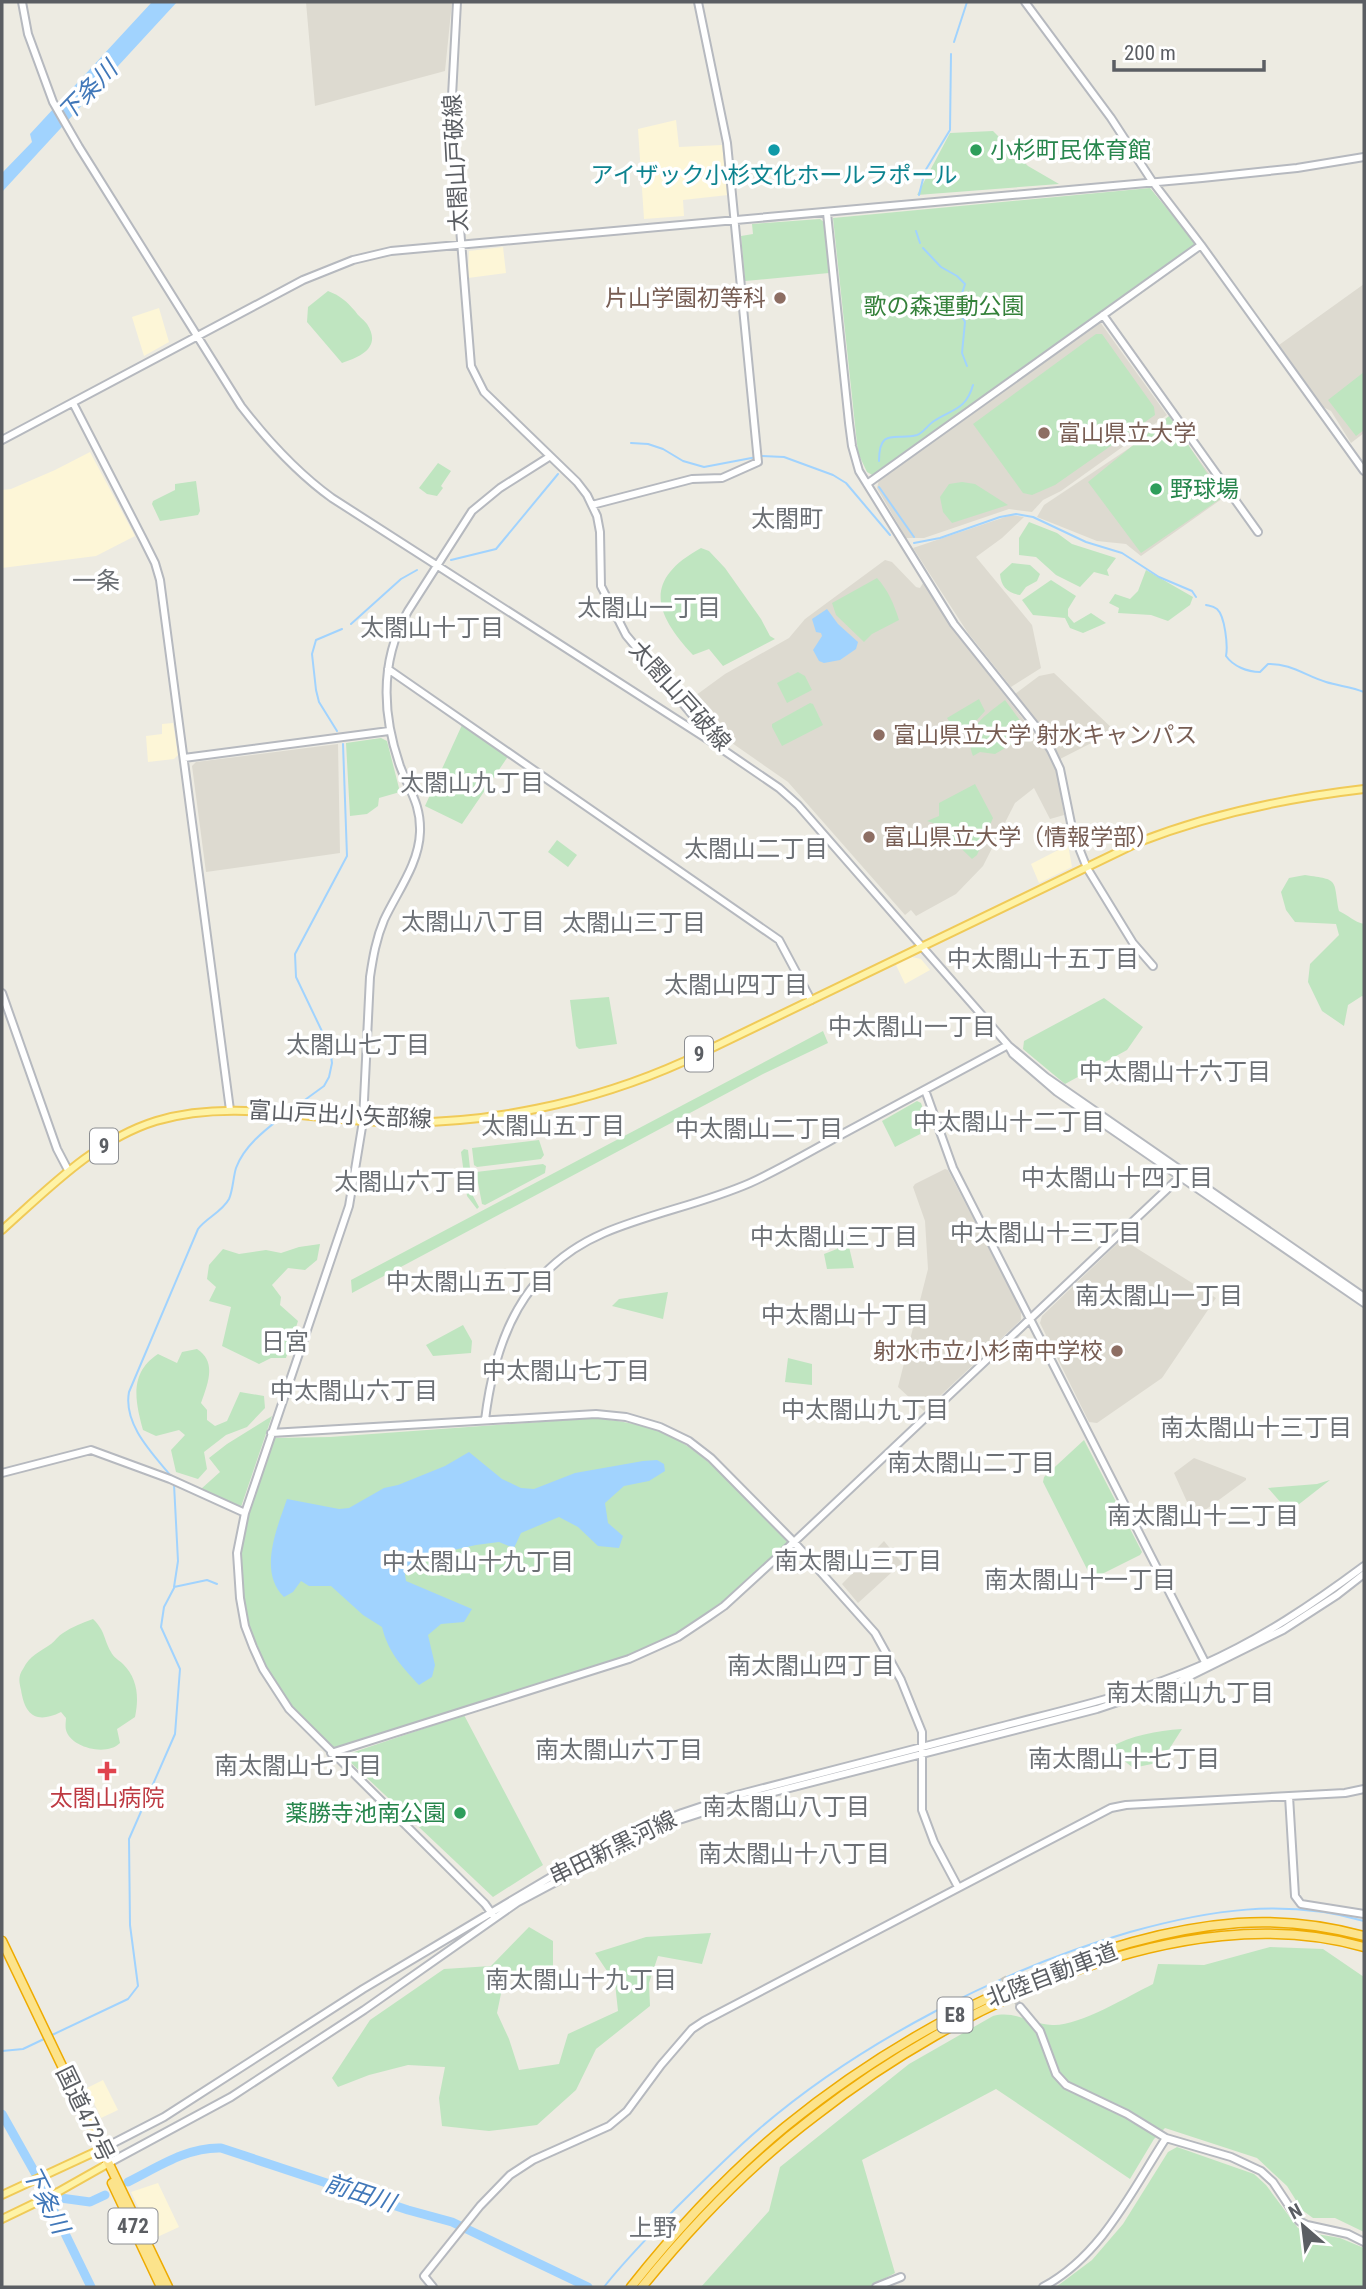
<svg xmlns="http://www.w3.org/2000/svg" width="1366" height="2289" font-family="'Roboto Condensed','Noto Sans JP',sans-serif">
<style>
.commercial{fill:#fdf6d7}
.education{fill:#dddad0}
.green{fill:#bfe5c0}
.water{fill:#a1d3fe}
.lines{fill:none;stroke-linecap:round;stroke-linejoin:round}
.stream{stroke:#a1d3fe;stroke-width:2}
.river{stroke:#a1d3fe;stroke-width:9}
.secondary-tunnel{stroke:#c8c8c2;stroke-width:6;stroke-dasharray:6 3;stroke-linecap:butt}
.secondary-casing{stroke:#b6b9bf;stroke-width:10}
.primary-casing{stroke:#f0ca58;stroke-width:10}
.highway-casing{stroke:#eeab02;stroke-width:11}
.secondary{stroke:#fff;stroke-width:6}
.primary{stroke:#fef3a6;stroke-width:6}
.highway{stroke:#fce38b;stroke-width:8}
.culture-dot{fill:#0f9aa8;stroke:#fff;stroke-width:2.5}
.leisure-dot{fill:#2e9e5b;stroke:#fff;stroke-width:2.5}
.education-dot{fill:#8d6e63;stroke:#fff;stroke-width:2.5}
.health-dot{fill:#e0444e;stroke:#fff;stroke-width:2.5}
.labels{text-anchor:middle;dominant-baseline:central;stroke-width:7;stroke-linejoin:round;paint-order:stroke}
.shield{fill:#fff;stroke:#8c8e92;stroke-width:2}
.shield-label{font-size:21px;font-weight:bold;fill:#5b5e63}
.leisure-label{font-size:23px;fill:#27864d;stroke:#fff;text-anchor:start}
.street-label{font-size:23px;fill:#5b5e63;stroke:#fff}
.culture-label{font-size:23px;fill:#0d838f;stroke:#fff}
.education-label{font-size:23px;fill:#785e54;stroke:#fff;text-anchor:start}
.park-label{font-size:23px;fill:#34813a;stroke:#fff}
.health-label{font-size:23px;fill:#be3a42;stroke:#fff}
.water-label{font-size:24px;font-style:italic;fill:#4178b9;stroke:#fff}
.neighbourhood-label{font-size:24px;fill:#6c7075;stroke:#fff}
</style>
<rect width="100%" height="100%" fill="#edebe2"/>
<path class="commercial" d="M676 120 679 147 722 145 728 195 683 200 684 216 644 219 638 129Z
M503 247 506 273 468 278 469 251Z
M159 308 169 342 144 356 132 317Z
M90 452 135 536 96 556 2 568V490L11 489 55 470Z
M173 723 178 755 174 759 148 762 146 736 162 734V724Z
M1068 845 1072 867 1039 883 1031 864Z
M912 957 921 959 930 970 905 984 896 965Z
M103 2080 118 2110 101 2118 87 2088Z
M158 2183 179 2227 153 2239 131 2192Z"/>
<path class="education" d="M306 2H452L445 71 315 106Z
M1364 284V433L1351 443 1331 411 1323 407 1279 345Z
M1100 322 1167 415 1061 491 1043 500 1032 512 1009 509 924 538H906L877 488 879 480Z
M1170 421 1226 496 1141 556 1126 544 1097 541 1037 517 1044 505Z
M1011 515 1024 517 1002 538 976 557 1032 625 1041 668 1011 687 968 633 913 548Z
M885 560 892 562 916 587 920 588 923 583 960 638 1048 751 1058 776 1064 815 1050 819 1034 788 1015 803 983 866 956 894 916 916 911 910 905 915 788 782 732 743 688 701 725 674 789 638 805 619Z
M1054 673 1115 731 1060 759 1045 733 1015 694 1039 676Z
M338 744 340 853 206 872 192 766 196 762Z
M945 1169 948 1170 1021 1310V1320L924 1411 898 1387 928 1269 925 1221 913 1187 915 1184Z
M1122 1239 1216 1298 1162 1378 1097 1423 1089 1422 1040 1323 1042 1316Z
M1194 1458 1246 1478V1480L1197 1516 1193 1515 1174 1473Z
M884 1541 902 1563 858 1603 842 1584Z"/>
<path class="green" d="M993 131 1028 166 1059 184 917 195 950 133Z
M1150 188 1196 244 874 476 867 472 858 453 833 218Z
M820 219 825 223 829 273 745 281 741 236 753 234 752 224Z
M328 291C341 296 346 301 355 311 358 316 363 319 367 324 382 347 361 357 342 363L307 322 308 307Z
M1096 334H1102L1154 407 1155 415 1055 485 1032 495 1023 493 973 424Z
M1364 372V430L1356 436 1328 400Z
M1169 416 1223 497 1141 553 1088 482Z
M438 463 451 471 441 486 443 488 437 496 427 494 419 488Z
M196 481 200 511 198 515 160 521 152 504 153 501 175 490V484Z
M962 482 975 484 1008 505 952 523 943 512 940 497 949 484Z
M1029 522 1057 533 1072 544 1116 558 1107 570 1109 576 1094 572 1080 587 1056 575 1036 557 1019 555V538Z
M701 548 709 551 725 568 761 619 770 636 775 639 723 666 709 649 693 655C654 613 643 580 701 548Z
M1012 563 1030 565 1040 574 1037 581 1026 587 1020 595C1007 593 1001 586 1000 574Z
M1146 570 1193 597 1190 605 1168 621 1151 615 1118 613 1119 608 1109 603 1115 594 1130 599 1138 591Z
M877 578C888 590 894 604 899 620L872 634 864 642 836 615 832 603Z
M1051 580 1076 596 1068 609V616L1074 623 1091 613 1106 623 1083 633 1070 628 1065 618 1033 615 1022 600Z
M798 672 805 676 812 690 787 703 777 683Z
M979 699 985 711 969 729 953 727 947 718Z
M1005 700 1030 734 1020 740 1016 732 1008 736 1012 744 995 754 980 752 973 756C962 729 985 716 1005 700Z
M810 703 813 704 823 725 782 746 772 727V724Z
M462 725 509 755 462 824 425 806Z
M381 738 387 741 400 792 379 798 378 806 367 814 350 816 346 743Z
M975 784 993 818 977 855 972 859 936 824 927 821 939 816V803Z
M557 840 577 855 568 867 548 852Z
M1305 875C1340 880 1333 879 1339 911 1348 915 1354 922 1364 924V997L1362 996 1348 1005 1344 1026 1322 1011 1308 982 1310 964 1339 935 1336 924 1295 922 1286 910 1281 892 1289 878Z
M609 997 617 1044 579 1049 576 1046 570 1000Z
M1104 998 1143 1027 1127 1050 1065 1084 1023 1049 1024 1041Z
M823 1031 828 1043 763 1074 352 1293 351 1280Z
M917 1101 921 1103 930 1129 895 1147 882 1121Z
M539 1140 544 1155 541 1159 477 1167 474 1165 472 1148Z
M464 1149 468 1150 473 1196 479 1207 477 1209 467 1196 461 1152Z
M543 1164 546 1166 545 1173 485 1205 482 1204 476 1172Z
M846 1234 854 1268 827 1269 824 1254 837 1249 835 1241Z
M320 1244 317 1260 305 1270 288 1268 272 1285 281 1297 280 1305 298 1321 286 1358H271L259 1364 222 1346 231 1307 209 1301 216 1287 207 1279 209 1265 223 1249 239 1254 266 1250 281 1253 299 1247Z
M668 1292 663 1319 612 1306 619 1299Z
M463 1325 472 1341 471 1353 433 1356 426 1345Z
M197 1349C217 1362 208 1383 201 1403L207 1410V1420L215 1426 227 1421 240 1392 264 1396 265 1408 247 1427 226 1435 204 1452 207 1469 198 1479 176 1472 171 1450 185 1435 179 1430 156 1436 143 1430C135 1401 129 1373 158 1354L177 1363 182 1352Z
M788 1358 812 1364V1385L785 1382Z
M272 1416 241 1507 201 1489 220 1472 209 1458 227 1444Z
M595 1418C616 1421 639 1423 659 1431 708 1450 753 1507 791 1544L724 1606 653 1650 331 1753 277 1691 247 1628 241 1600 240 1555 246 1516 273 1438 330 1437Z
M1084 1440 1142 1552 1140 1555 1092 1579 1043 1482 1044 1477Z
M1330 1480 1289 1512 1268 1488 1317 1484Z
M93 1619C106 1632 103 1638 111 1652 113 1657 120 1661 123 1664 138 1679 139 1698 135 1717L117 1729 120 1743C106 1757 70 1747 66 1730 65 1727 66 1720 66 1718L61 1712C37 1724 25 1716 21 1690 19 1682 18 1676 23 1669 30 1655 40 1652 51 1644 55 1641 58 1636 63 1633 72 1627 82 1623 93 1619Z
M464 1715 543 1865 493 1897 348 1760 351 1753Z
M1182 1729 1161 1762 1133 1768 1109 1748C1132 1735 1156 1731 1182 1729Z
M529 1927 553 1941V1976L504 1979 497 2013 509 2039 519 2070 559 2064 568 2034 618 2011 615 1983 595 1953 646 1937 711 1933 702 1964 658 1956 649 1983 650 2006 596 2049 576 2090 537 2125 489 2131 442 2126 439 2098 445 2067 408 2065 369 2075 338 2087 332 2078 370 2020 444 1969 491 1966Z
M1270 1947 1323 1949 1364 1977V2232L1335 2218H1313L1302 2210 1287 2186 1257 2158 1165 2128 1154 2139 1130 2179 996 2089 862 2160 895 2273 869 2287H701L769 2211 780 2167 909 2064 993 2016C1015 2010 1030 2024 1052 2025 1077 2027 1129 1996 1153 1984L1158 1964 1204 1965Z
M1177 2147 1254 2174 1266 2185 1298 2228 1311 2233 1340 2238 1364 2248V2287H1056L1092 2260 1123 2224 1168 2152Z"/>
<path class="water" d="M152 2H177L2 192V173L32 142 30 134Z
M827 609 838 624 858 642 856 649 840 660 824 663 819 661 813 650 822 636 821 633 816 632 812 619Z
M469 1452 502 1479 521 1488 534 1489 575 1473 643 1461 657 1460 664 1464 665 1471 649 1481 624 1486 605 1503 608 1523 623 1536 619 1548 598 1546 578 1527 559 1517 521 1533 514 1548 499 1542 476 1545 431 1555 404 1568 406 1581 472 1609 464 1622 441 1624 428 1635 435 1665 432 1677 419 1685C402 1667 388 1652 382 1627L363 1615 331 1586H309L301 1581 293 1592 284 1597C258 1572 277 1528 287 1499L339 1509 349 1508 384 1488 398 1485 445 1466Z"/>
<g class="lines">
<path class="stream" d="M954 42 967 2
M919 195 925 171 950 130 951 54
M916 231 920 243
M923 248 941 267 957 276 965 284 959 303 961 314 965 322 962 353 967 366
M631 443 648 444 663 449 683 461 704 467 762 456 784 457 833 475 846 483 890 535
M879 461C879 426 897 441 917 435 923 433 928 425 934 421 952 409 966 410 973 385
M879 487 914 537
M914 543 940 538 1000 517 1016 514 1033 517 1086 542 1122 553 1159 577 1192 591 1196 597
M451 560 496 549 558 474
M1206 605C1210 606 1213 606 1217 609 1225 616 1228 646 1226 656 1233 666 1247 672 1260 672L1268 664C1290 663 1306 676 1326 682 1339 686 1352 687 1364 692
M351 624 401 579 417 570
M337 731 319 702 316 690 312 654 316 640 342 629
M291 1110 324 1086 329 1077 332 1063 330 1048 296 977 295 954 347 856 343 744
M171 1476C152 1453 123 1424 129 1392L198 1229C206 1218 222 1212 229 1199 233 1190 233 1178 236 1168 244 1146 265 1130 283 1116
M174 1484 178 1561 174 1587 207 1580 217 1584
M52 2035 128 1999 138 1986 130 1925 129 1839 175 1734 180 1669 161 1627 164 1607 174 1588
M2 2051 23 2049 44 2039
M604 2287C625 2260 650 2235 675 2209 702 2182 730 2154 759 2129 860 2042 1002 1969 1130 1932 1209 1910 1283 1898 1364 1921"/>
<path class="river" d="M2 2114 38 2178 91 2287
M128 2182C158 2167 187 2147 221 2148L408 2210 452 2222 588 2287
M46 2196 90 2202 105 2195"/>
<path class="secondary-tunnel" d="M1003 1977 1020 2007"/>
<g class="secondary-casing">
<path id="secondary" d="M22 2 28 34 53 102 79 147 241 406C268 441 296 472 332 498L715 744
M457 2 451 115 471 366 484 392 577 482 587 495 597 516 600 532 601 586 626 635 719 747 779 788 798 805 1008 1045 1013 1054 1057 1092 1364 1303
M1025 2 1111 118 1152 181 1201 245 1364 471
M827 213 849 423 852 446 859 471 954 624 1038 729 1051 750 1060 769 1073 833 1087 868 1133 943 1153 966
M1103 315 1258 532
M73 403 144 541 155 563 160 580 230 1110
M2 440 303 280 353 260 391 251 1202 178 1297 168 1364 157
M867 484 1201 245
M592 505 692 479 722 478 758 462 727 143 698 2
M388 669 779 940 811 1000
M184 758 389 731
M2 993 57 1149 68 1170
M1009 1046 1046 1077 1364 1297
M925 1090 953 1168 1207 1666
M485 1420C495 1338 523 1268 604 1233 651 1213 702 1204 750 1183 783 1168 816 1148 848 1131 901 1102 955 1074 1008 1045
M271 1433 596 1414 626 1417 660 1427 689 1441 711 1458 794 1542 875 1633 901 1680 922 1732V1810L934 1842 958 1887
M2 1473 91 1450 170 1479 245 1513
M331 1753 629 1659 678 1637 708 1617 724 1606 794 1542 1181 1176
M1289 1796 1295 1896 1301 1904 1364 1914
M495 1918 485 1904 289 1709 263 1669 253 1647 245 1626 240 1598 237 1553 245 1513 349 1206 363 1121 370 977C373 957 376 939 384 920 397 892 419 864 420 832 421 804 409 790 400 766 382 714 380 660 408 611L472 511 500 488 549 457
M1020 2007 1040 2031 1056 2074 1066 2085 1127 2114 1166 2138 1231 2157 1261 2171 1273 2182 1299 2221 1307 2225 1348 2234 1364 2242
M100 2150 164 2117 363 1989 556 1874 640 1830 682 1813 733 1796C822 1773 910 1750 999 1727 1068 1709 1137 1694 1202 1665 1261 1639 1313 1604 1364 1566
M105 2165 231 2097 364 2010 518 1902 642 1836 679 1820 735 1802 1097 1709 1178 1682 1283 1630 1337 1595 1364 1574
M433 2287 424 2276 480 2206 510 2175 533 2160 609 2126 627 2111 661 2065 692 2029 704 2021 1111 1808 1126 1805 1345 1793 1364 1789
M876 2287 901 2277
M1043 2287C1102 2255 1131 2192 1166 2138"/>
</g>
<g class="primary-casing">
<path id="primary" d="M2 1230C48 1189 95 1140 156 1121 230 1099 306 1119 382 1122 484 1126 592 1103 685 1061L1139 842C1211 814 1287 798 1364 789
M2 2195 97 2151
M2 2219 58 2192 104 2166"/>
</g>
<g class="highway-casing">
<path id="highway" d="M2 1941 168 2287
M112 2183 161 2287
M631 2287C677 2229 728 2174 785 2127 904 2030 1083 1935 1238 1923 1281 1920 1323 1925 1364 1936
M642 2287C693 2224 750 2165 815 2116 956 2006 1183 1895 1364 1947"/>
</g>
<use href="#secondary" class="secondary"/>
<use href="#primary" class="primary"/>
<use href="#highway" class="highway"/>
</g>
<circle class="culture-dot" cx="774" cy="150" r="7"/>
<g class="leisure-dot">
<circle cx="976" cy="150" r="7"/>
<circle cx="1156" cy="489" r="7"/>
<circle cx="460" cy="1813" r="7"/>
</g>
<g class="education-dot">
<circle cx="780" cy="298" r="7"/>
<circle cx="1044" cy="433" r="7"/>
<circle cx="879" cy="735" r="7"/>
<circle cx="869" cy="837" r="7"/>
<circle cx="1117" cy="1351" r="7"/>
</g>
<path class="health-dot" d="M103.5 1760.5h7v7h7v7h-7v7h-7v-7h-7v-7h7z"/>
<g class="labels">
<g class="shield">
<rect x="685" y="1036.5" width="28" height="35" rx="5"/>
<rect x="90" y="1128.5" width="28" height="35" rx="5"/>
<rect x="937.5" y="1997.5" width="35" height="35" rx="5"/>
<rect x="108.5" y="2208.5" width="49" height="35" rx="5"/>
</g>
<g class="shield-label">
<text x="699" y="1054">9</text>
<text x="104" y="1146">9</text>
<text x="955" y="2015">E8</text>
<text x="133" y="2226">472</text>
</g>
<g class="leisure-label">
<text x="990" y="150">小杉町民体育館</text>
<text x="1170" y="489">野球場</text>
<text x="446" y="1813" text-anchor="end">薬勝寺池南公園</text>
</g>
<g class="street-label">
<text transform="translate(456 163) rotate(-93)">太閤山戸破線</text>
<text transform="translate(680 696) rotate(48)">太閤山戸破線</text>
<text transform="translate(340 1115) rotate(3)">富山戸出小矢部線</text>
<text transform="translate(613 1848) rotate(-26)">串田新黒河線</text>
<text transform="translate(1052 1975) rotate(-21)">北陸自動車道</text>
<text transform="translate(85 2114) rotate(64)">国道472号</text>
</g>
<g class="culture-label">
<text x="774" y="175">アイザック小杉文化ホールラポール</text>
</g>
<g class="education-label">
<text x="766" y="298" text-anchor="end">片山学園初等科</text>
<text x="1058" y="433">富山県立大学</text>
<text x="893" y="735">富山県立大学 射水キャンパス</text>
<text x="883" y="837">富山県立大学（情報学部）</text>
<text x="1103" y="1351" text-anchor="end">射水市立小杉南中学校</text>
</g>
<g class="park-label">
<text x="944" y="306">歌の森運動公園</text>
</g>
<g class="health-label">
<text x="107" y="1798">太閤山病院</text>
</g>
<g class="water-label">
<text transform="translate(88 91) rotate(-46)">下条川</text>
<text transform="translate(360 2193) rotate(18)">前田川</text>
<text transform="translate(46 2200) rotate(63)">下条川</text>
</g>
<g class="neighbourhood-label">
<text x="787" y="519">太閤町</text>
<text x="96" y="581">一条</text>
<text x="649" y="608">太閤山一丁目</text>
<text x="432" y="628">太閤山十丁目</text>
<text x="472" y="783">太閤山九丁目</text>
<text x="756" y="849">太閤山二丁目</text>
<text x="473" y="922">太閤山八丁目</text>
<text x="634" y="923">太閤山三丁目</text>
<text x="1043" y="959">中太閤山十五丁目</text>
<text x="736" y="985">太閤山四丁目</text>
<text x="912" y="1027">中太閤山一丁目</text>
<text x="358" y="1045">太閤山七丁目</text>
<text x="1175" y="1072">中太閤山十六丁目</text>
<text x="1009" y="1122">中太閤山十二丁目</text>
<text x="553" y="1126">太閤山五丁目</text>
<text x="759" y="1129">中太閤山二丁目</text>
<text x="1117" y="1178">中太閤山十四丁目</text>
<text x="406" y="1182">太閤山六丁目</text>
<text x="1046" y="1233">中太閤山十三丁目</text>
<text x="834" y="1237">中太閤山三丁目</text>
<text x="470" y="1282">中太閤山五丁目</text>
<text x="1159" y="1296">南太閤山一丁目</text>
<text x="845" y="1315">中太閤山十丁目</text>
<text x="285" y="1342">日宮</text>
<text x="566" y="1371">中太閤山七丁目</text>
<text x="354" y="1391">中太閤山六丁目</text>
<text x="865" y="1410">中太閤山九丁目</text>
<text x="1256" y="1428">南太閤山十三丁目</text>
<text x="971" y="1463">南太閤山二丁目</text>
<text x="1203" y="1516">南太閤山十二丁目</text>
<text x="858" y="1561">南太閤山三丁目</text>
<text x="478" y="1562">中太閤山十九丁目</text>
<text x="1080" y="1580">南太閤山十一丁目</text>
<text x="811" y="1666">南太閤山四丁目</text>
<text x="1190" y="1693">南太閤山九丁目</text>
<text x="619" y="1750">南太閤山六丁目</text>
<text x="1124" y="1759">南太閤山十七丁目</text>
<text x="298" y="1766">南太閤山七丁目</text>
<text x="786" y="1807">南太閤山八丁目</text>
<text x="794" y="1854">南太閤山十八丁目</text>
<text x="581" y="1980">南太閤山十九丁目</text>
<text x="653" y="2228">上野</text>
</g>
</g>
<rect width="1366" height="2289" fill="none" stroke="#5b5e63" stroke-width="7"/>
<g transform="translate(1303 2226) rotate(332)" stroke="#ffffff" stroke-width="5" paint-order="stroke">
<path d="M0-5L12 26L0 18L-12 26Z" fill="#5b5e63"/>
<text y="-10" font-size="19" font-weight="bold" text-anchor="middle" fill="#5b5e63">N</text>
</g>
<path d="M1114 60v10h150v-10" fill="none" stroke="#5b5e63" stroke-width="3.5"/>
<text x="1124" y="60" font-size="21" fill="#5b5e63" stroke="#ffffff" stroke-width="5" paint-order="stroke">200 m</text>
</svg>
